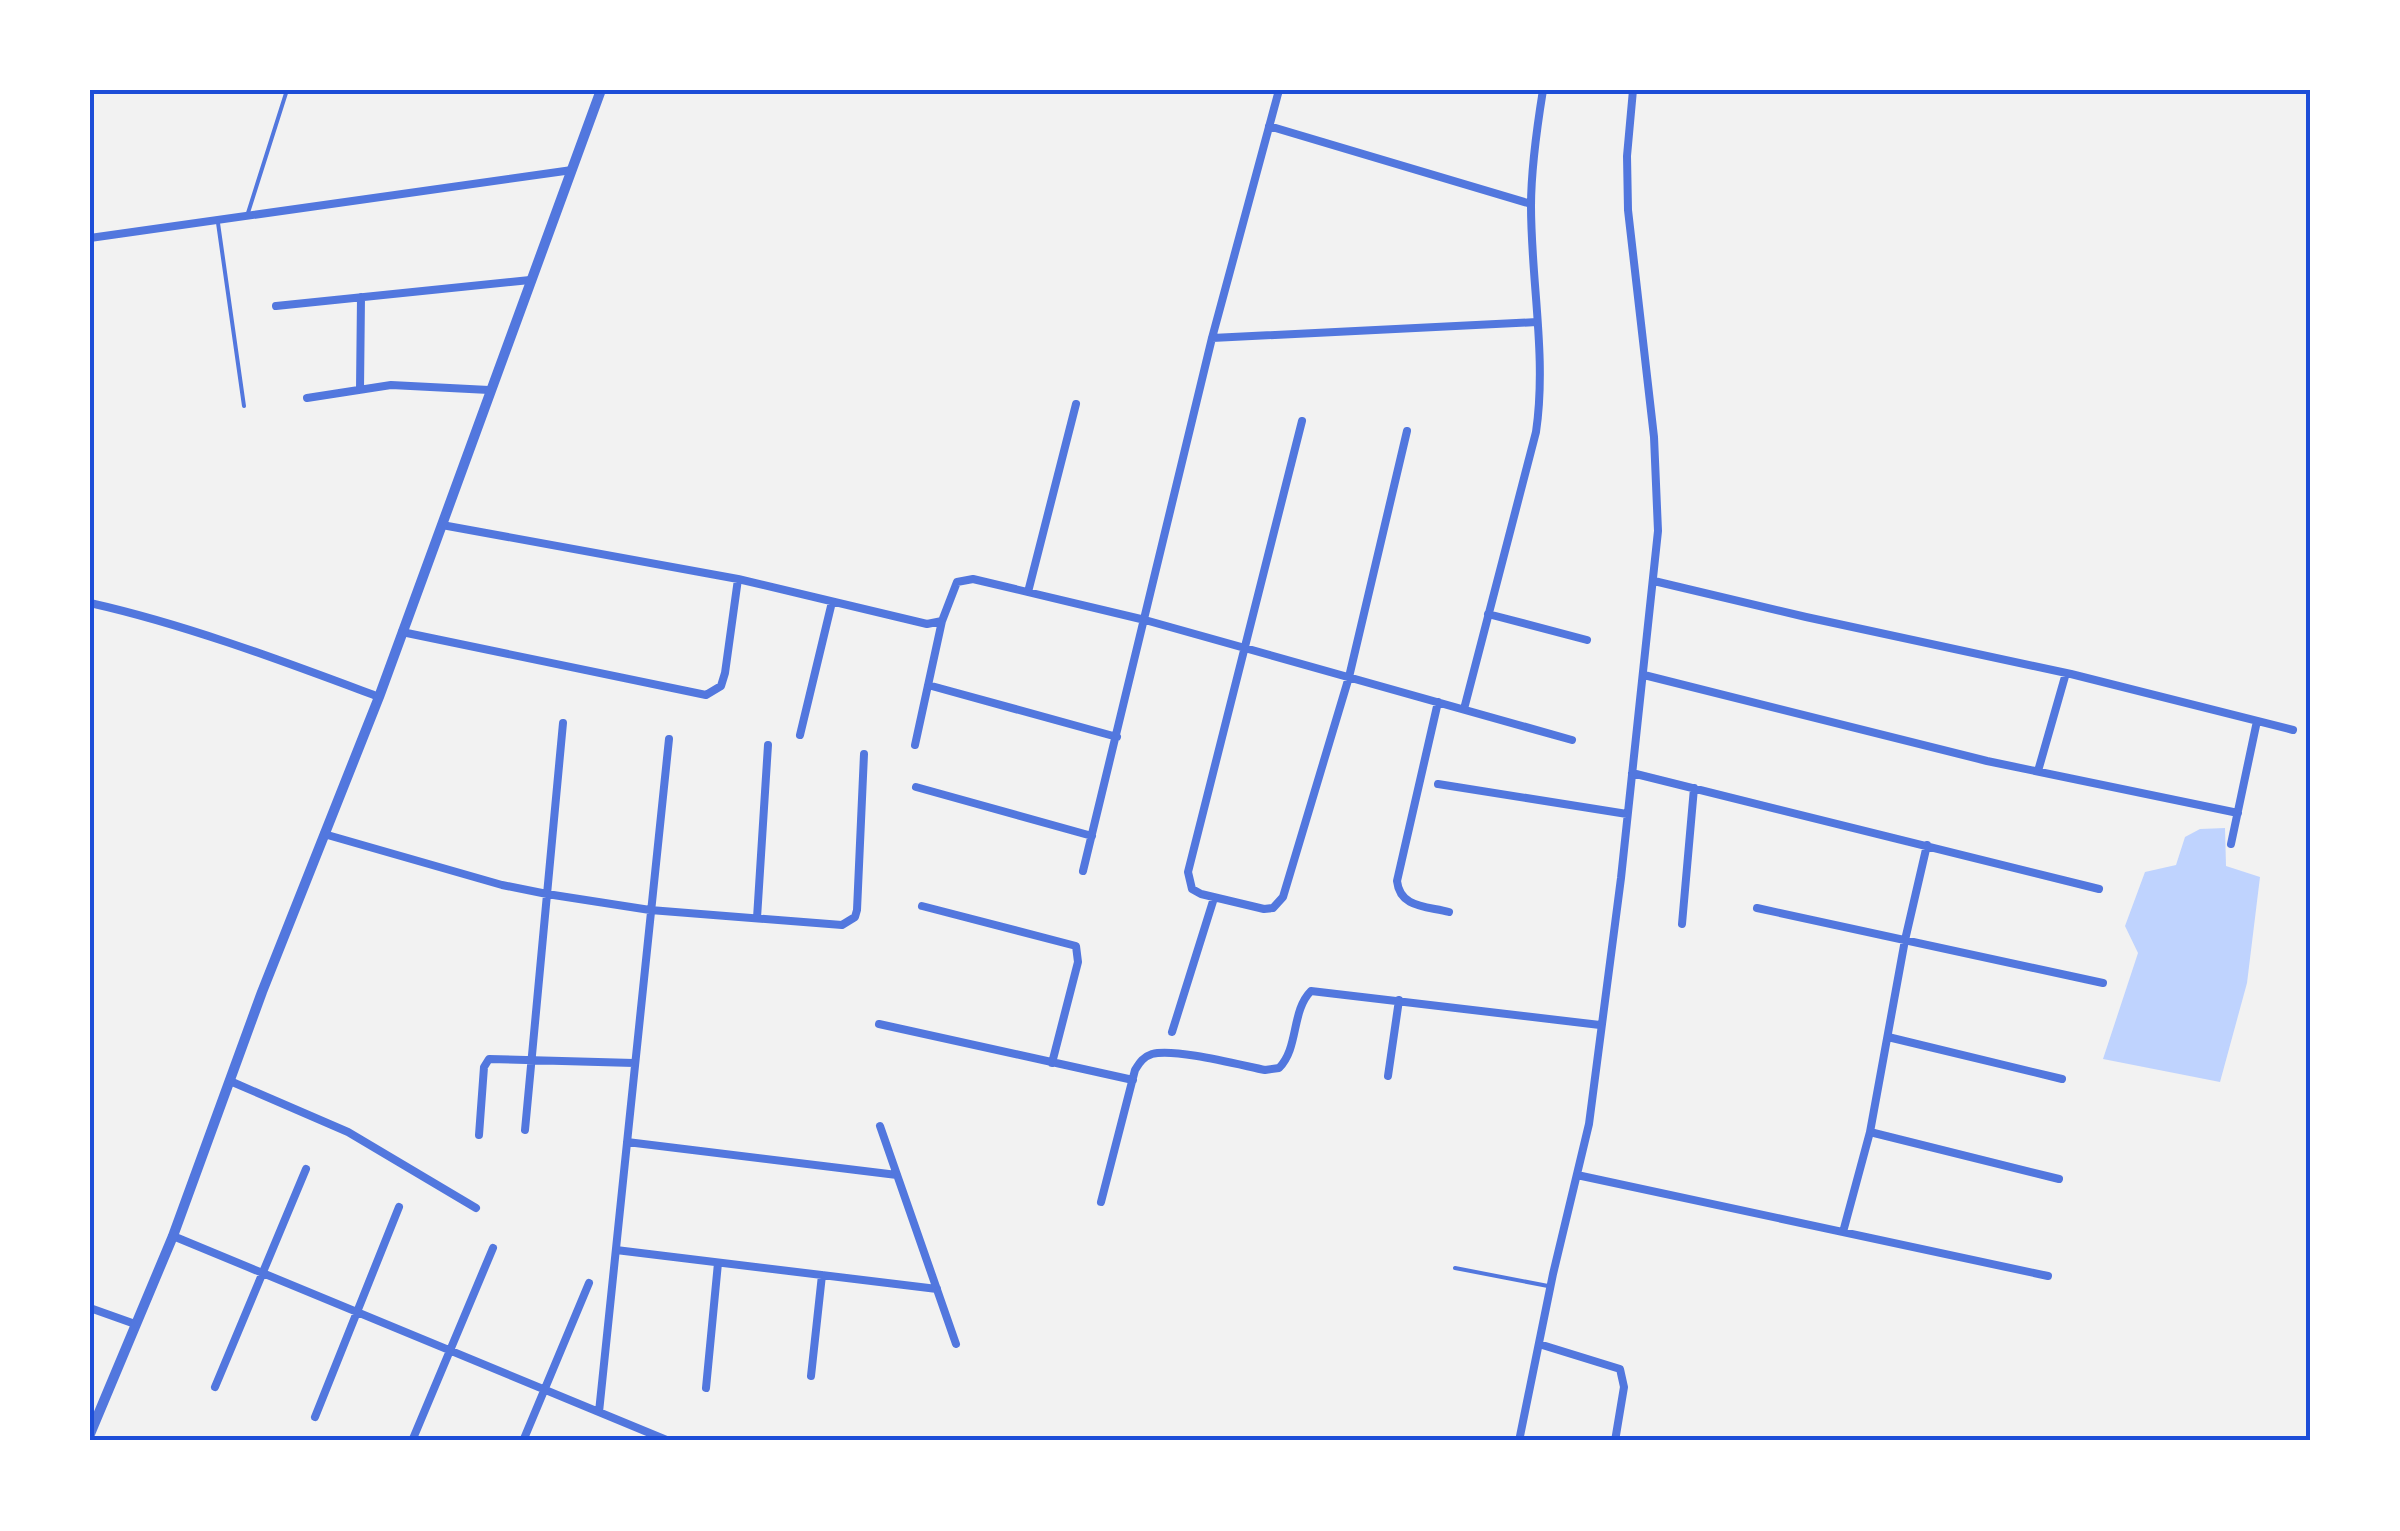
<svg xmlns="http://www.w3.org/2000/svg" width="2400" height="1531" font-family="Roboto,sans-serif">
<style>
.water{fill:#bfd3fe}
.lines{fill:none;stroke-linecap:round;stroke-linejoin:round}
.service{stroke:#5277de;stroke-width:4}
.minor{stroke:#5277de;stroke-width:8}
.tertiary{stroke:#5277de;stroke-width:10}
.neatline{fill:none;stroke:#1d4ed8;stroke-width:4}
</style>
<rect width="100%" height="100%" fill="#f2f2f2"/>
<path class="water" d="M2225 828 2226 866 2260 877 2247 983 2220 1082 2103 1059 2138 953 2125 926 2145 872 2176 865 2185 837 2200 829Z"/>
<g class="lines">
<path class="service" d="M247 216 287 90
M218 223 244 406
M1455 1268 1548 1286"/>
<path class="minor" d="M1269 126 1531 204
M90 238 572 170
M276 306 530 280
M1212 338 1537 322
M360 389 361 297
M307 398 391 385 489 390
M1302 421 1188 872 1192 889 1201 894 1264 909 1273 908 1283 897 1349 677 1407 431
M442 525 738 579 927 624 942 621 957 582 973 579 1145 620 1572 740
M1654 581 1806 617 2071 674 2293 730
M1028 592 1076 404
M90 603C188 625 285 662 379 697
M1488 614 1587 640
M402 632 706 695 721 686 725 673 738 579
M1644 675 1987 761 2238 813
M928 685 1117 737
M1438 702 1397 881C1400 908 1426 906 1449 912
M1464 709 1536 432C1547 357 1531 282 1531 206 1531 168 1537 127 1543 90
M800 735 832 602
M915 745 942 621
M2038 771 2066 673
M1632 773 2099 889
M1438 784 1627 814
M916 787 1092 836
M324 834 502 885 547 894 650 910 842 925 855 917 857 910 864 754
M2231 844 2257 721
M1927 845 1905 940 1870 1132 2059 1179
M1083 871 1212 338 1279 90
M922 906 1076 946 1078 962 1052 1063
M1757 908 2103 983
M757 918 768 745
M1682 924 1694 788
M879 1024 1133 1080
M1172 1032 1214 898
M1888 1037 2062 1079
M1388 1076 1399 1000
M230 1081 348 1132 476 1208
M880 1126 956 1344
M525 1130 563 723
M479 1135 484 1067 489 1059 634 1063
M627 1142 897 1175
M1577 1175 2048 1276
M1101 1202 1135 1070C1140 1062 1143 1057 1152 1054 1175 1048 1240 1065 1265 1070L1279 1068C1299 1048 1291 1011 1311 991L1600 1025
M1843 1232 1870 1132
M173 1236 669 1441
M616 1250 937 1289
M90 1308 135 1324
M1539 1344 1620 1369 1624 1387 1615 1441
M811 1376 822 1275
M215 1387 306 1169
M706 1388 718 1263
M599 1412 669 739
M315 1417 399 1207
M412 1441 493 1248
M523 1441 589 1283
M1519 1441 1553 1274 1589 1124 1621 878 1658 531 1654 437 1628 210 1627 156 1633 90"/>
<path class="tertiary" d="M90 1434 173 1236 262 992 379 697 601 90"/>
</g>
<rect width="2400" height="1531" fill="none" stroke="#ffffff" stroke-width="185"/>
<rect x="92" y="92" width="2216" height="1346" class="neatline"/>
</svg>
